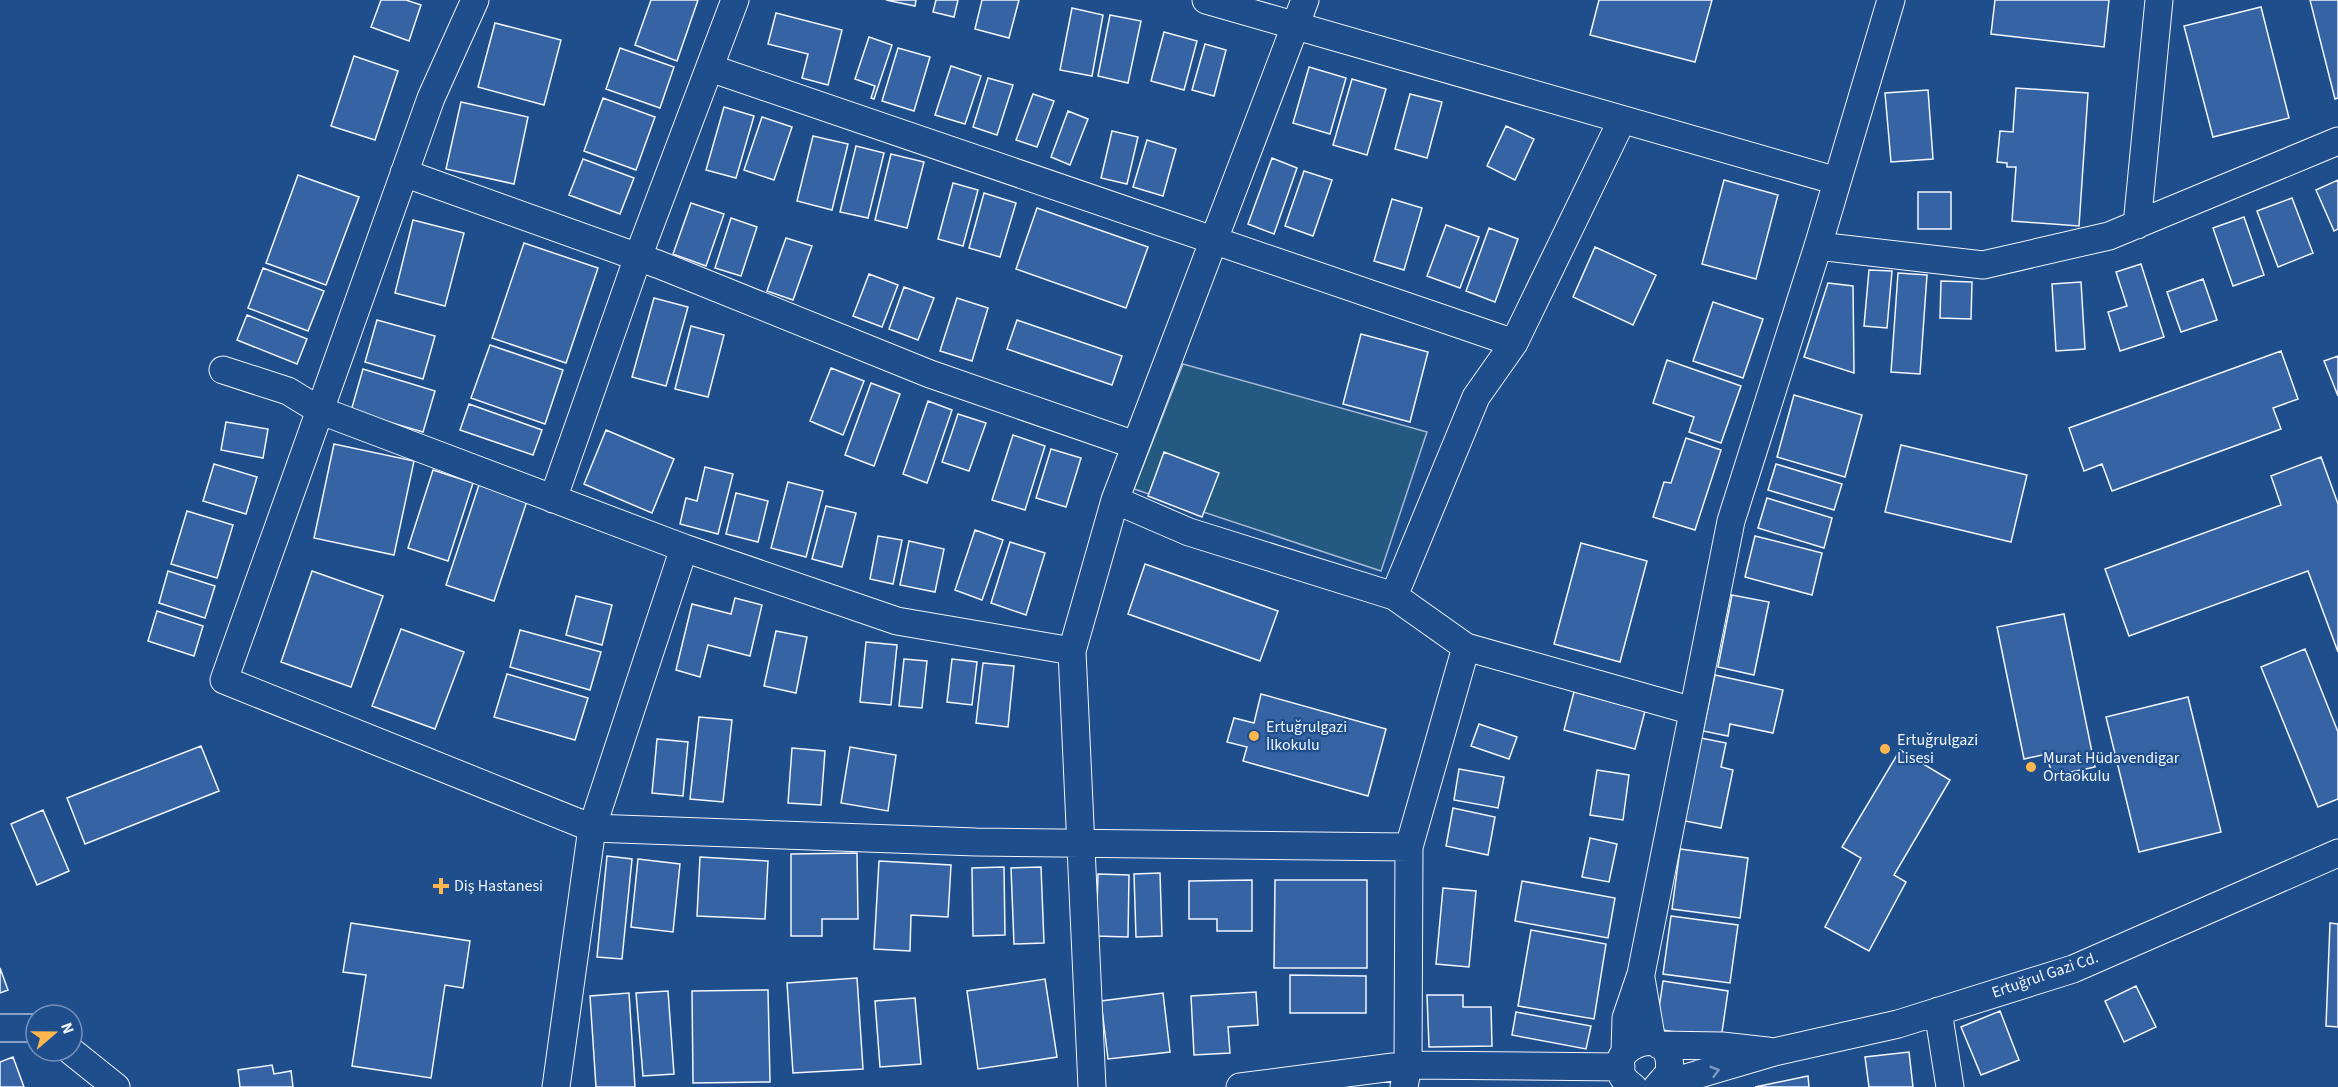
<svg xmlns="http://www.w3.org/2000/svg" width="2338" height="1087" font-family="'Source Sans 3',sans-serif">
<style>
.green{fill:#245a82;stroke:#a8bbd7;stroke-width:1.5}
.building{fill:#3563a3;stroke:#f2f6ff;stroke-width:1.5}
.lines{fill:none;stroke-linecap:round;stroke-linejoin:round}
.minor-casing{stroke:#f2f6ff;stroke-width:29}
.minor{stroke:#1f4e8c;stroke-width:27}
.oneway{stroke:#7e9ac0}
.poi-dot{fill:#ffb74d;stroke:#1f4e8c;stroke-width:2}
.labels{text-anchor:middle;dominant-baseline:central;stroke-width:4.5;stroke-linejoin:round;paint-order:stroke}
.poi-label{font-size:16px;fill:#f2f6ff;stroke:#1f4e8c;text-anchor:start}
.street-label{font-size:16px;fill:#f2f6ff;stroke:#1f4e8c}
</style>
<rect width="100%" height="100%" fill="#1f4e8c"/>
<path class="green" d="M1183 364 1427 432 1381 571 1134 489Z"/>
<path class="building" d="M381 0H406L421 5 409 41 371 27Z
M651 0H698L677 61 635 45Z
M886 0H916L915 6Z
M936 0H958L954 17 933 12Z
M982 0H1019L1009 38 975 29Z
M1599 0H1712L1695 62 1590 35Z
M1995 0H2109L2104 47 1991 34Z
M2310 0H2338V98L2335 99Z
M2261 7 2289 118 2213 137 2184 26Z
M1072 8 1103 15 1092 76 1060 70Z
M776 13 842 30 828 85 802 78 808 54 768 44Z
M1110 15 1141 21 1128 83 1098 76Z
M495 23 561 40 544 105 478 87Z
M1164 32 1197 41 1184 90 1151 81Z
M869 37 892 45 874 99 871 98 875 86 855 79Z
M1205 44 1226 50 1214 96 1192 90Z
M620 48 674 67 660 108 606 89Z
M898 48 930 57 914 111 882 101Z
M354 56 398 71 375 140 331 126Z
M951 66 981 76 965 124 935 115Z
M1309 67 1346 78 1330 134 1293 123Z
M988 78 1013 85 997 135 973 127Z
M1352 79 1386 89 1367 155 1333 145Z
M2016 88 2088 93 2079 226 2012 221 2016 167H2007V163L1997 162 2000 131 2013 132Z
M1928 90 1933 159 1891 162 1885 93Z
M1033 94 1054 101 1037 147 1016 140Z
M1410 94 1442 102 1427 158 1395 149Z
M603 98 655 117 636 170 584 151Z
M461 102 528 117 514 184 446 169Z
M724 107 754 116 736 178 706 170Z
M1068 111 1088 119 1070 165 1051 157Z
M762 117 792 127 774 180 744 170Z
M1506 126 1534 139 1515 180 1487 166Z
M1112 131 1138 137 1127 184 1101 178Z
M813 136 848 144 832 210 797 201Z
M1147 140 1176 149 1163 196 1133 187Z
M856 146 884 153 868 218 840 212Z
M891 154 924 162 907 228 875 220Z
M1272 158 1297 168 1274 234 1248 224Z
M583 159 634 178 620 214 569 195Z
M1304 171 1332 180 1313 236 1285 226Z
M298 175 359 197 326 285 266 263Z
M1724 180 1778 195 1756 279 1702 264Z
M2338 180V229L2334 231 2316 190Z
M953 183 978 190 963 246 938 239Z
M1918 192H1951V229H1918Z
M984 193 1016 203 1000 257 969 248Z
M2292 198 2313 253 2278 267 2257 211Z
M1392 199 1422 208 1404 270 1374 261Z
M691 203 724 214 706 266 673 254Z
M1037 208 1148 247 1126 308 1016 269Z
M2244 217 2264 275 2233 286 2213 228Z
M731 218 757 227 741 276 715 268Z
M413 220 464 233 445 306 395 293Z
M1446 225 1479 237 1460 288 1427 276Z
M1489 228 1518 239 1495 302 1466 291Z
M786 238 812 246 793 300 767 291Z
M524 243 598 268 566 363 492 338Z
M1595 247 1656 275 1633 325 1573 297Z
M2141 264 2164 337 2120 351 2108 312 2127 306 2116 272Z
M263 268 324 291 308 331 248 308Z
M1869 270 1892 271 1887 328 1864 326Z
M1898 273 1927 275 1920 374 1891 372Z
M869 274 898 285 882 327 853 316Z
M2203 279 2217 320 2181 332 2167 292Z
M1941 281 1972 282 1971 319 1940 318Z
M2081 282 2085 349 2056 351 2052 284Z
M1828 283 1853 286 1854 373 1804 357Z
M904 287 934 298 918 340 889 329Z
M654 298 688 307 666 386 632 377Z
M957 298 988 308 972 361 940 351Z
M1713 302 1763 319 1743 378 1693 361Z
M247 315 307 339 297 364 237 340Z
M377 320 435 336 423 379 365 362Z
M1017 320 1122 356 1112 385 1007 349Z
M691 326 724 335 708 397 675 389Z
M1361 334 1428 352 1410 422 1343 404Z
M490 345 563 370 545 424 471 398Z
M2281 351 2298 399 2273 408 2281 429 2112 491 2102 464 2084 471 2069 428Z
M2338 356V396L2324 361Z
M1667 360 1741 386 1721 443 1689 432 1694 417 1653 403Z
M831 368 864 381 843 435 810 421Z
M363 369 435 391 423 432 351 411Z
M871 383 900 394 874 466 845 455Z
M1794 395 1862 415 1845 477 1777 457Z
M928 401 952 410 927 483 903 474Z
M469 404 542 430 533 455 460 430Z
M958 414 986 423 969 471 942 462Z
M226 422 268 429 263 458 221 450Z
M606 430 674 459 652 513 584 484Z
M1013 435 1045 446 1025 510 992 500Z
M1686 438 1721 450 1695 530 1653 517 1664 482 1671 483Z
M334 444 414 461 394 555 314 538Z
M1901 445 2027 475 2011 542 1885 512Z
M1051 449 1081 458 1066 507 1036 498Z
M1164 452 1219 473 1202 517 1148 496Z
M2321 457 2338 504V652L2308 571 2129 636 2105 569 2281 505 2271 476Z
M214 464 257 477 246 514 203 501Z
M1776 464 1842 484 1834 510 1768 490Z
M705 467 733 474 718 534 680 524 686 498 697 501Z
M433 470 473 483 448 561 408 548Z
M788 482 823 491 806 557 771 548Z
M479 485 527 501 494 601 446 585Z
M736 493 768 501 758 542 726 534Z
M1767 498 1832 518 1824 548 1758 528Z
M826 506 856 513 842 567 812 559Z
M187 511 233 525 217 578 171 564Z
M975 530 1003 540 982 600 955 590Z
M878 536 902 540 893 584 870 579Z
M1755 536 1822 553 1812 595 1745 577Z
M909 541 944 549 935 592 900 585Z
M1010 542 1045 553 1026 615 991 603Z
M1581 543 1647 561 1620 662 1554 644Z
M1145 564 1278 611 1260 661 1128 614Z
M168 571 215 586 205 618 159 603Z
M312 571 383 596 351 687 281 662Z
M1732 595 1769 602 1754 675 1718 667Z
M576 596 612 605 602 645 566 635Z
M735 598 762 605 750 656 708 645 700 677 676 670 692 604 731 614Z
M157 611 203 626 194 656 148 641Z
M2064 614 2095 767 2052 776 2047 754 2024 759 1997 627Z
M401 629 464 652 435 729 372 706Z
M520 630 601 652 590 690 510 667Z
M776 631 807 637 796 693 764 686Z
M866 642 897 645 891 705 860 702Z
M2305 649 2338 732V799L2318 807 2261 667Z
M904 659 927 661 922 708 899 706Z
M952 659 977 662 972 705 947 702Z
M983 663 1014 666 1008 727 976 723Z
M507 674 588 698 575 740 494 717Z
M1715 675 1783 690 1773 733 1730 724 1728 736 1703 731Z
M1574 692 1645 711 1635 749 1564 730Z
M1261 694 1386 729 1368 796 1243 761 1247 747 1227 742 1234 718 1254 723Z
M2188 697 2221 832 2139 852 2106 717Z
M699 717 732 720 723 802 690 799Z
M1479 724 1517 737 1509 759 1471 746Z
M1701 738 1726 743 1721 767 1733 770 1721 828 1685 821Z
M657 739 688 742 683 796 652 793Z
M201 746 219 791 85 844 67 798Z
M850 747 896 755 888 811 841 803Z
M792 748 825 751 821 805 788 803Z
M1900 750 1950 780 1894 875 1906 882 1869 951 1825 927 1861 858 1842 847Z
M1459 769 1504 777 1498 808 1454 800Z
M1597 770 1629 775 1623 820 1590 815Z
M1453 808 1495 817 1488 855 1446 846Z
M43 810 69 871 37 885 11 824Z
M1590 838 1617 844 1609 882 1582 877Z
M1680 849 1748 858 1740 918 1672 909Z
M857 853 858 919H822V936H791V854Z
M607 856 632 859 622 959 597 957Z
M700 857 768 861 765 919 697 916Z
M638 859 680 864 673 932 631 927Z
M879 861 951 865 948 917 911 915 910 951 874 949Z
M1004 867 1005 935 973 936 972 868Z
M1041 867 1044 943 1014 944 1011 868Z
M1160 873 1162 936 1136 937 1134 874Z
M1098 874 1129 875 1128 937 1096 936Z
M1252 880V931H1217V919H1189V881Z
M1275 880H1367V968H1274Z
M1522 881 1615 898 1608 938 1515 921Z
M1443 888 1476 891 1469 967 1436 964Z
M1671 916 1738 925 1730 983 1663 974Z
M351 923 470 941 463 988 445 985 431 1078 352 1066 366 975 343 972Z
M2330 923 2338 924V1027L2326 1026Z
M1531 930 1606 944 1594 1019 1518 1006Z
M0 968 8 990 0 993Z
M1290 975 1366 976V1013H1290Z
M857 978 863 1069 793 1073 787 983Z
M1045 979 1057 1057 978 1069 967 991Z
M1663 981 1728 991 1721 1039 1656 1029Z
M2136 986 2156 1027 2124 1042 2105 1001Z
M768 990 770 1082 693 1083 692 991Z
M668 991 674 1074 643 1076 636 993Z
M1256 992 1258 1025 1228 1027 1230 1053 1194 1055 1191 996Z
M629 993 635 1087H596L590 996Z
M1163 993 1170 1052 1108 1059 1101 1001Z
M1427 995H1463V1007H1491L1492 1046 1429 1047Z
M915 998 921 1064 880 1067 875 1001Z
M2000 1011 2019 1060 1981 1075 1961 1027Z
M1516 1012 1591 1026 1586 1049 1512 1035Z
M1909 1052 1913 1087H1869L1865 1057Z
M13 1057 24 1087H0V1062Z
M272 1065 274 1074 291 1071 293 1087H240L238 1070Z
M1808 1076 1809 1087H1755Z"/>
<g class="lines">
<g class="minor-casing">
<path id="minor" d="M475 0 431 98 224 680 592 828 976 842 1409 847
M1206 0 1837 181
M710 68 1514 343
M404 173 660 265 930 374 1135 445
M2137 225 2159 0
M1818 246 1983 265 2109 236 2338 141
M223 370 288 391 319 410 684 548 897 621 1072 651
M553 499 638 257 735 0
M1115 500 1189 532 1394 596 1466 647 1693 711
M1394 596 1476 397 1514 343 1622 120
M1641 978 1652 1042
M1938 1011 1950 1087
M0 1028H36
M1659 1045 1722 1046 1767 1051
M71 1051 116 1087
M1625 1052 1626 1018 1641 974 1731 521 1818 246 1891 0
M1659 1086 1774 1052 1898 1024 2073 969 2338 853
M556 1087 592 828 684 548
M1092 1087 1072 651 1115 500 1305 0
M1240 1087 1408 1065 1621 1067
M1404 1087 1408 1065 1409 847 1466 647
M1633 1087C1586 1053 1677 1012 1669 1073L1657 1087"/>
</g>
<use href="#minor" class="minor"/>
</g>
<defs><path id="oneway-chevron" d="M-2-3.5L2.5 0L-2 3.5" fill="none" stroke-width="1.6" stroke-linecap="round" stroke-linejoin="round" transform="scale(1.5)"/></defs>
<use class="oneway" href="#oneway-chevron" transform="translate(1715 1071) rotate(-16)"/>
<g class="poi-dot">
<circle cx="1254" cy="736" r="6"/>
<circle cx="1885" cy="749" r="6"/>
<circle cx="2031" cy="767" r="6"/>
<path d="M438 877h6v6h6v6h-6v6h-6v-6h-6v-6h6z"/>
</g>
<g class="labels">
<g class="poi-label">
<text x="1266" y="727">Ertuğrulgazi<tspan x="1266" dy="18">İlkokulu</tspan></text>
<text x="1897" y="740">Ertuğrulgazi<tspan x="1897" dy="18">Lisesi</tspan></text>
<text x="2043" y="758">Murat Hüdavendigar<tspan x="2043" dy="18">Ortaokulu</tspan></text>
<text x="454" y="886">Diş Hastanesi</text>
</g>
<g class="street-label">
<text transform="translate(2045 975) rotate(-19)">Ertuğrul Gazi Cd.</text>
</g>
</g>
<g transform="translate(54 1033) rotate(70)"><circle r="28" fill="#1f4e8c" stroke="#7391ba" stroke-width="1.5"/>
<path d="M0-4.5L10 22L0 15L-10 22Z" fill="#ffb74d"/>
<text y="-9" font-size="16" font-weight="bold" text-anchor="middle" fill="#f2f6ff">N</text>
</g>
</svg>
